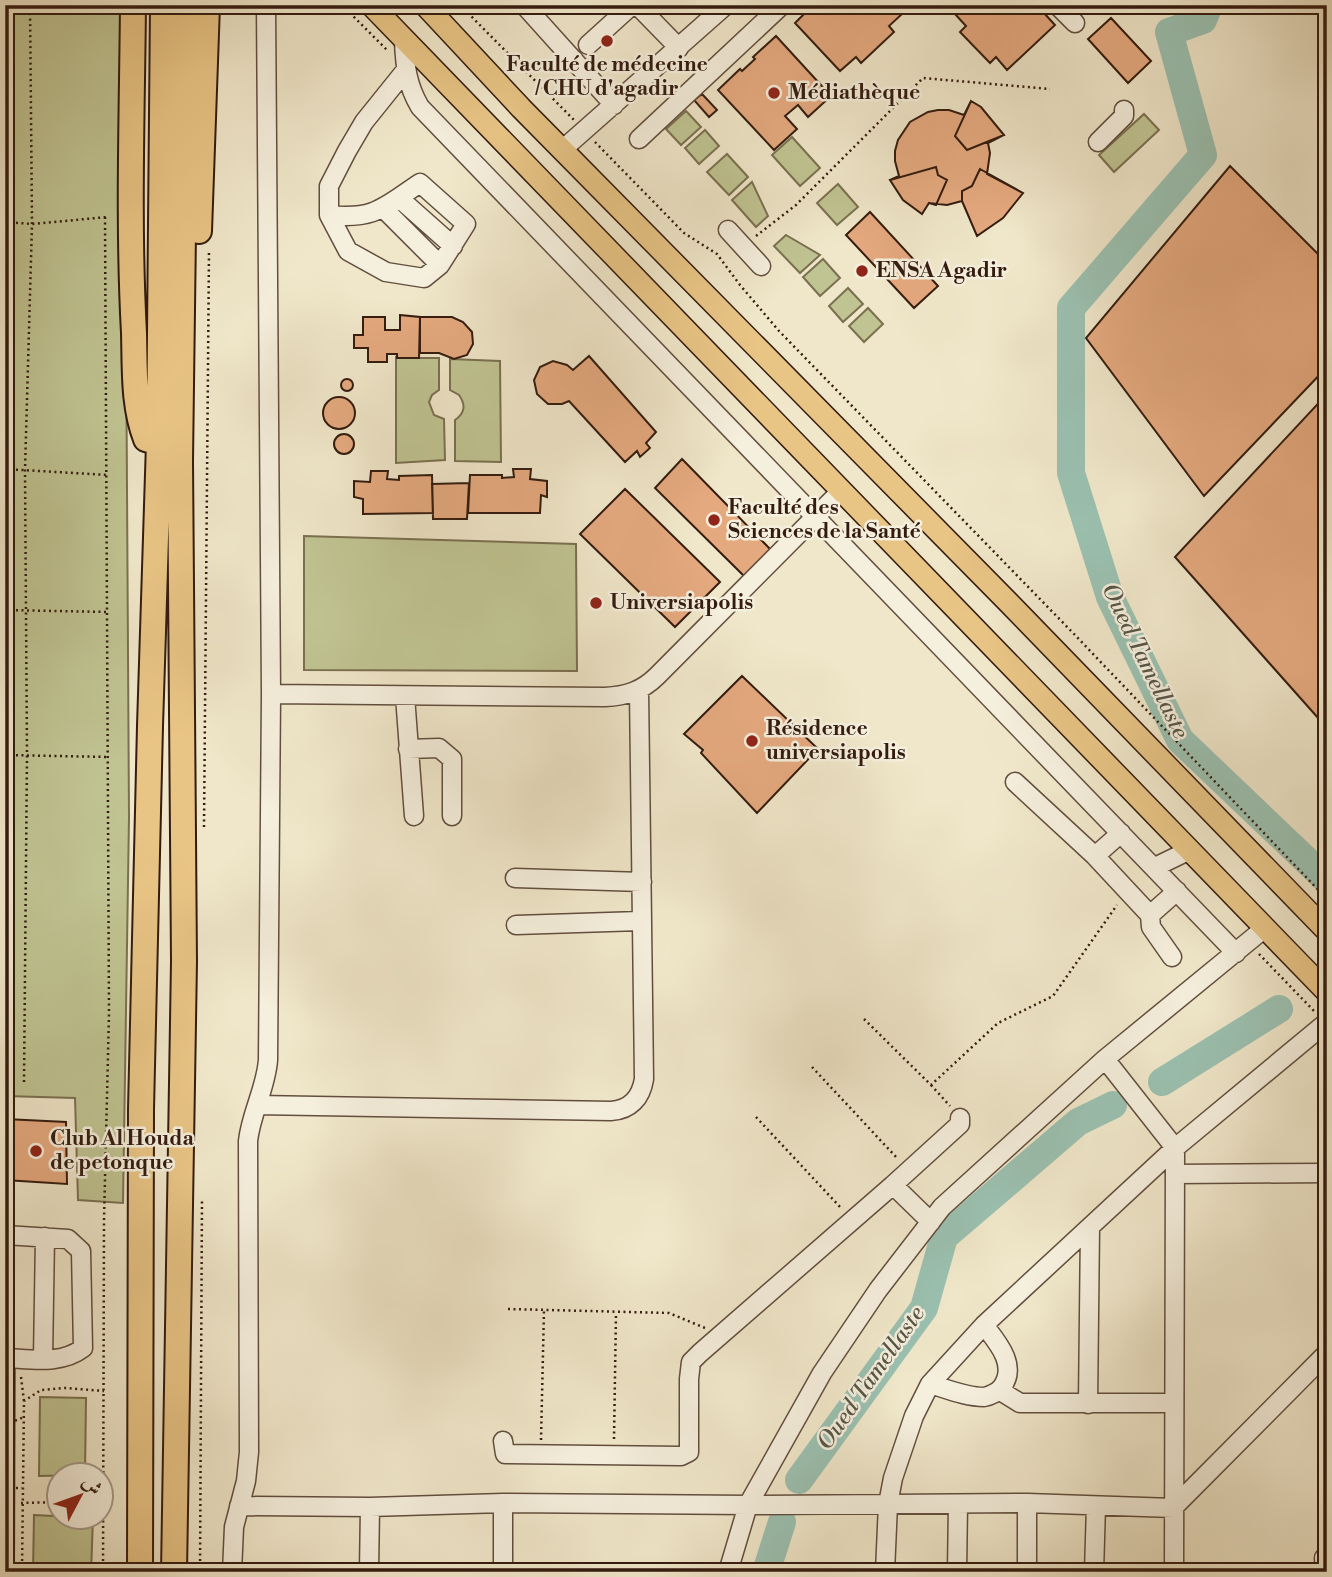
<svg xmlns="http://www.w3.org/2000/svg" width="1332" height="1577" font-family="'Libre Bodoni',Amiri,serif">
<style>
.green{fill:#c0c492;stroke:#7a7050;stroke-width:2}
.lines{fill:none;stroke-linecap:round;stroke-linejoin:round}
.river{stroke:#9bc1b1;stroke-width:28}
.building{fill:#e5a97f;stroke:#331b0f;stroke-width:2}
.minor-casing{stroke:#624e3e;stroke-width:21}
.major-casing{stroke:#331b0f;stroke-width:24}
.highway-casing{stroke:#331b0f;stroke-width:28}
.path{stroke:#331b0f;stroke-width:2.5;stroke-dasharray:2 3.5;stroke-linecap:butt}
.minor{stroke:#f5efdd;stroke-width:18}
.major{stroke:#e8c485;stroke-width:21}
.highway{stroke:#e8c485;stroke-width:24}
.poi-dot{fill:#8f2418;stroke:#f5efdd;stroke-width:2.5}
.labels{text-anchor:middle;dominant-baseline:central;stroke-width:5;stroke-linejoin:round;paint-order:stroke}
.poi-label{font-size:21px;font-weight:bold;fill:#331b0f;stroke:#f5efdd;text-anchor:start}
.water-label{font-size:23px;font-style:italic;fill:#575548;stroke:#f5efdd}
</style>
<rect width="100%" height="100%" fill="#f0e7ca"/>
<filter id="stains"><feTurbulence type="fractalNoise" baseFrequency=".00286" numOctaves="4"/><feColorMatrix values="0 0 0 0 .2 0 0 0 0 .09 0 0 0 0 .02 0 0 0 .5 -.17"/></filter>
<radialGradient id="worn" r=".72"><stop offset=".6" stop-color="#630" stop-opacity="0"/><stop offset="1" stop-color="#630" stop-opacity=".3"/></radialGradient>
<path class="green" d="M5 5H121L125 162 129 817 123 1203 78 1200 75 1098 5 1096Z
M686 111 701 127 681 145 666 129Z
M1144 114 1159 130 1114 172 1099 155Z
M705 130 719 146 699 164 685 148Z
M792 137 820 168 800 186 772 155Z
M727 154 748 177 729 195 707 172Z
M752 182 768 216 756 227 732 200Z
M838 184 858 207 837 225 817 203Z
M786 235 820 255 800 273 774 246Z
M823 259 840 278 820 296 803 277Z
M848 288 863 304 843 322 829 306Z
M868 308 883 324 864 342 849 326Z
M396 356 397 358H439V390L432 395 429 402 434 415 444 419 445 460 396 463Z
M450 359 500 361 501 462 455 461V420C465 413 466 405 459 395L450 390Z
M304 536 576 544 577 671 304 670Z
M5 1366H15L14 1572H5Z
M40 1397 86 1398 85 1475 39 1476Z
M34 1515 93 1518 91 1572H33Z"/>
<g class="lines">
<path class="river" d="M1209 5 1203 20 1169 32 1203 155 1071 308V473L1110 597 1180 740 1327 880
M1162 1082 1279 1009
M799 1480 924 1308 944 1237 1078 1122 1113 1105
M766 1572 782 1522"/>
</g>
<path class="building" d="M808 5H894L902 14 889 26 894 32 861 63 856 57 840 71 795 23 810 8Z
M965 5H1046L1048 7 1043 12 1055 25 1007 70 996 57 990 63 960 32 966 26 955 14Z
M1111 18 1151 61 1128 83 1088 39Z
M776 36 831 96 808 117 798 105 785 116 797 129 774 150 718 90 740 69 742 71 755 59 753 57Z
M702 94 717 110 709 117 694 100Z
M971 101 981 107 1004 135 988 143 990 153 987 174 1023 193 1003 218 977 236 962 201 947 205 929 203 922 214 903 200 890 180 899 176 895 161V151L898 140 910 122 928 112 938 110H949L964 115Z
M971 101 981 107 1004 135 967 150 955 136Z
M1230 166 1327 263V367L1204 496 1086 338Z
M936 167 938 175 947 180 936 205 929 203 922 214 903 200 890 180Z
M980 169 1023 193 1003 218 977 236 962 201V191L972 186Z
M870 212 938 286 914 308 846 235Z
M400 315 420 317 419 358H397V354H387V362H368V348H354V335H363V317H385V330H400Z
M420 317H452L463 322 472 332 473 344 467 355 454 359 439 353H420Z
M589 356 656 432 646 443 650 448 640 457 637 451 625 462 569 401 562 404H548L537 394 534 380 540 367 553 361 567 365 573 370Z
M341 385a6 6 0 1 1 12 0a6 6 0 1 1-12 0Z
M1327 394V728L1175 557Z
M323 413a16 16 0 1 1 32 0a16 16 0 1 1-32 0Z
M334 444a10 10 0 1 1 20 0a10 10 0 1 1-20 0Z
M682 459 772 551 746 578 655 488Z
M513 469H531L530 479 547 481V497L541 495 540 513H468L470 475H502V478L514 477Z
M371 471H388L387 479 399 480V476L432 475 433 513 363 514V499L354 497V481L370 482Z
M469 483 467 519H433L432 484Z
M625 489 720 582 675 627 580 534Z
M742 676 818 749 757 813 701 753 703 750 684 734Z
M5 1119 66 1122 67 1184 5 1180Z"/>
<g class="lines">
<g class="minor-casing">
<path id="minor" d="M524 5 614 105
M637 5 679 48
M1057 5 1075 23
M404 41C405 66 407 85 420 107L1236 953
M588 45 632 5
M639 139 782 5
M1098 142 1124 116V110
M562 150 726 5
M399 198 453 246
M383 208 440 265
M329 215C375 220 384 207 420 183L466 224 440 265 424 278 386 272 348 251 329 215V186L347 151 364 122 405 71
M728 230 761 266
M271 694 605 697C626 696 642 691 657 676L840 492
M405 696 414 816
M408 749 439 748 452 759V816
M1015 782 1095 856
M1121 833 1095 856 1150 915 1151 927 1172 957
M1155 867 1190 850
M515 878 642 882
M1150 915 1177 891
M516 925 640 921
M1105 1059 1175 1148 1174 1572
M257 1105 611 1111C630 1110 641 1098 644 1079L639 690
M1175 1174 1327 1173
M893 1185 960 1124V1118
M5 1235 68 1239 81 1251 83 1348C61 1365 31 1359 5 1358
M43 1359 45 1237
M930 1384C947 1389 966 1397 984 1397 990 1396 998 1392 1002 1387 1018 1365 997 1342 984 1325
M999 1390 1020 1403H1174
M1088 1404 1090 1227
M503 1441 505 1454 681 1456 689 1452V1379L691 1362 700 1353 893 1185 931 1222
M1027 1503V1572
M239 1506 370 1507 503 1503 748 1505 1027 1503 1173 1508 1327 1353
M1324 1558 1325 1572
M232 1572 234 1527 246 1481 249 1452 248 1141C251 1113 266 1088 268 1060L271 694 266 5
M369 1572 370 1507
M503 1572V1503
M728 1572 748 1505 822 1373 878 1290 942 1207 1105 1059 1265 928
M885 1572 888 1504 893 1478 914 1416 930 1384 984 1325 1175 1148 1327 1022
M957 1572 958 1504
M1094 1572 1096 1506"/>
</g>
<g class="major-casing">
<path id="major" d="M371 5 1327 992
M425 5 521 108 1009 603 1327 931"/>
</g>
<g class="highway-casing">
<path id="highway" d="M133 5C132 114 128 224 134 333 135 368 133 406 146 439L159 443
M199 231 207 5
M140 1572 141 1109 150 726 159 443 163 5
M174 1572 184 961 180 461 186 5"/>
</g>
<path class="path" d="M342 5 387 50
M460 5 574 120
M595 142 684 233 717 254 740 285 779 331 1074 634 1327 899
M5 222 32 224 107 217
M756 236 796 205 923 78 1050 89
M5 469 108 475
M5 610 108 612
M5 755 109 757
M204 827 209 250
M1259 954 1315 1012
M864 1019 931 1085 998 1023 1053 996 1117 905
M812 1067 897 1158
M24 1082 27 755 25 470 32 224 30 5
M931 1085 950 1106
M756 1117 841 1208
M508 1309 669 1313 705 1328
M21 1377 24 1401
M5 1425 24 1417
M614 1439 616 1313
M541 1440 544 1310
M5 1488H22
M21 1503 60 1502
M22 1572 24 1401 41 1390 65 1388 104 1391
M103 1572 104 1220 109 1013 105 217
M200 1572 202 1198"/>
<use href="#minor" class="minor"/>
<use href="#major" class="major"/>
<use href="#highway" class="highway"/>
</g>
<g class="poi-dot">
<circle cx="607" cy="41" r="7"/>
<circle cx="774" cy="93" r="7"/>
<circle cx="862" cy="271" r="7"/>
<circle cx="714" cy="520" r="7"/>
<circle cx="596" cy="603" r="7"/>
<circle cx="752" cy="741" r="7"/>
<circle cx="36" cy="1151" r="7"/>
</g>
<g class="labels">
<g class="poi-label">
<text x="607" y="65" text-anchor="middle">Faculté de médecine<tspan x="607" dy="24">/ CHU d'agadir</tspan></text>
<text x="788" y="93">Médiathèque</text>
<text x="876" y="271">ENSA Agadir</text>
<text x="728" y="508">Faculté des<tspan x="728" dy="24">Sciences de la Santé</tspan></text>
<text x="610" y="603">Universiapolis</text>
<text x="766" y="729">Résidence<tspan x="766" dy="24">universiapolis</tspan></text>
<text x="50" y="1139">Club Al Houda<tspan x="50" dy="24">de petonque</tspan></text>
</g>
<g class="water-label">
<text transform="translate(1145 661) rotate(64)">Oued Tamellaste</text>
<text transform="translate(871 1378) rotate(-55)">Oued Tamellaste</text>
</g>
</g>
<rect width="1332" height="1577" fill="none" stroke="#f0e7ca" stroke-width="28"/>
<rect x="7" y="7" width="1318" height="1563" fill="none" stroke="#331b0f" stroke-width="3.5"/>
<rect x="14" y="14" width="1304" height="1549" fill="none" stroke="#331b0f" stroke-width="2"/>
<g transform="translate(80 1496) rotate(49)"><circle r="33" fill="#f5efdd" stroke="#a79a8b" stroke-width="2"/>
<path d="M0-5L12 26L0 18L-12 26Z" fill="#8f2418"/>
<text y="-10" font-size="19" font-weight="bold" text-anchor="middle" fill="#331b0f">ش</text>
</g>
<rect width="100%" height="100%" filter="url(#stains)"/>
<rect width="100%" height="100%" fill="url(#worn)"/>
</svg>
